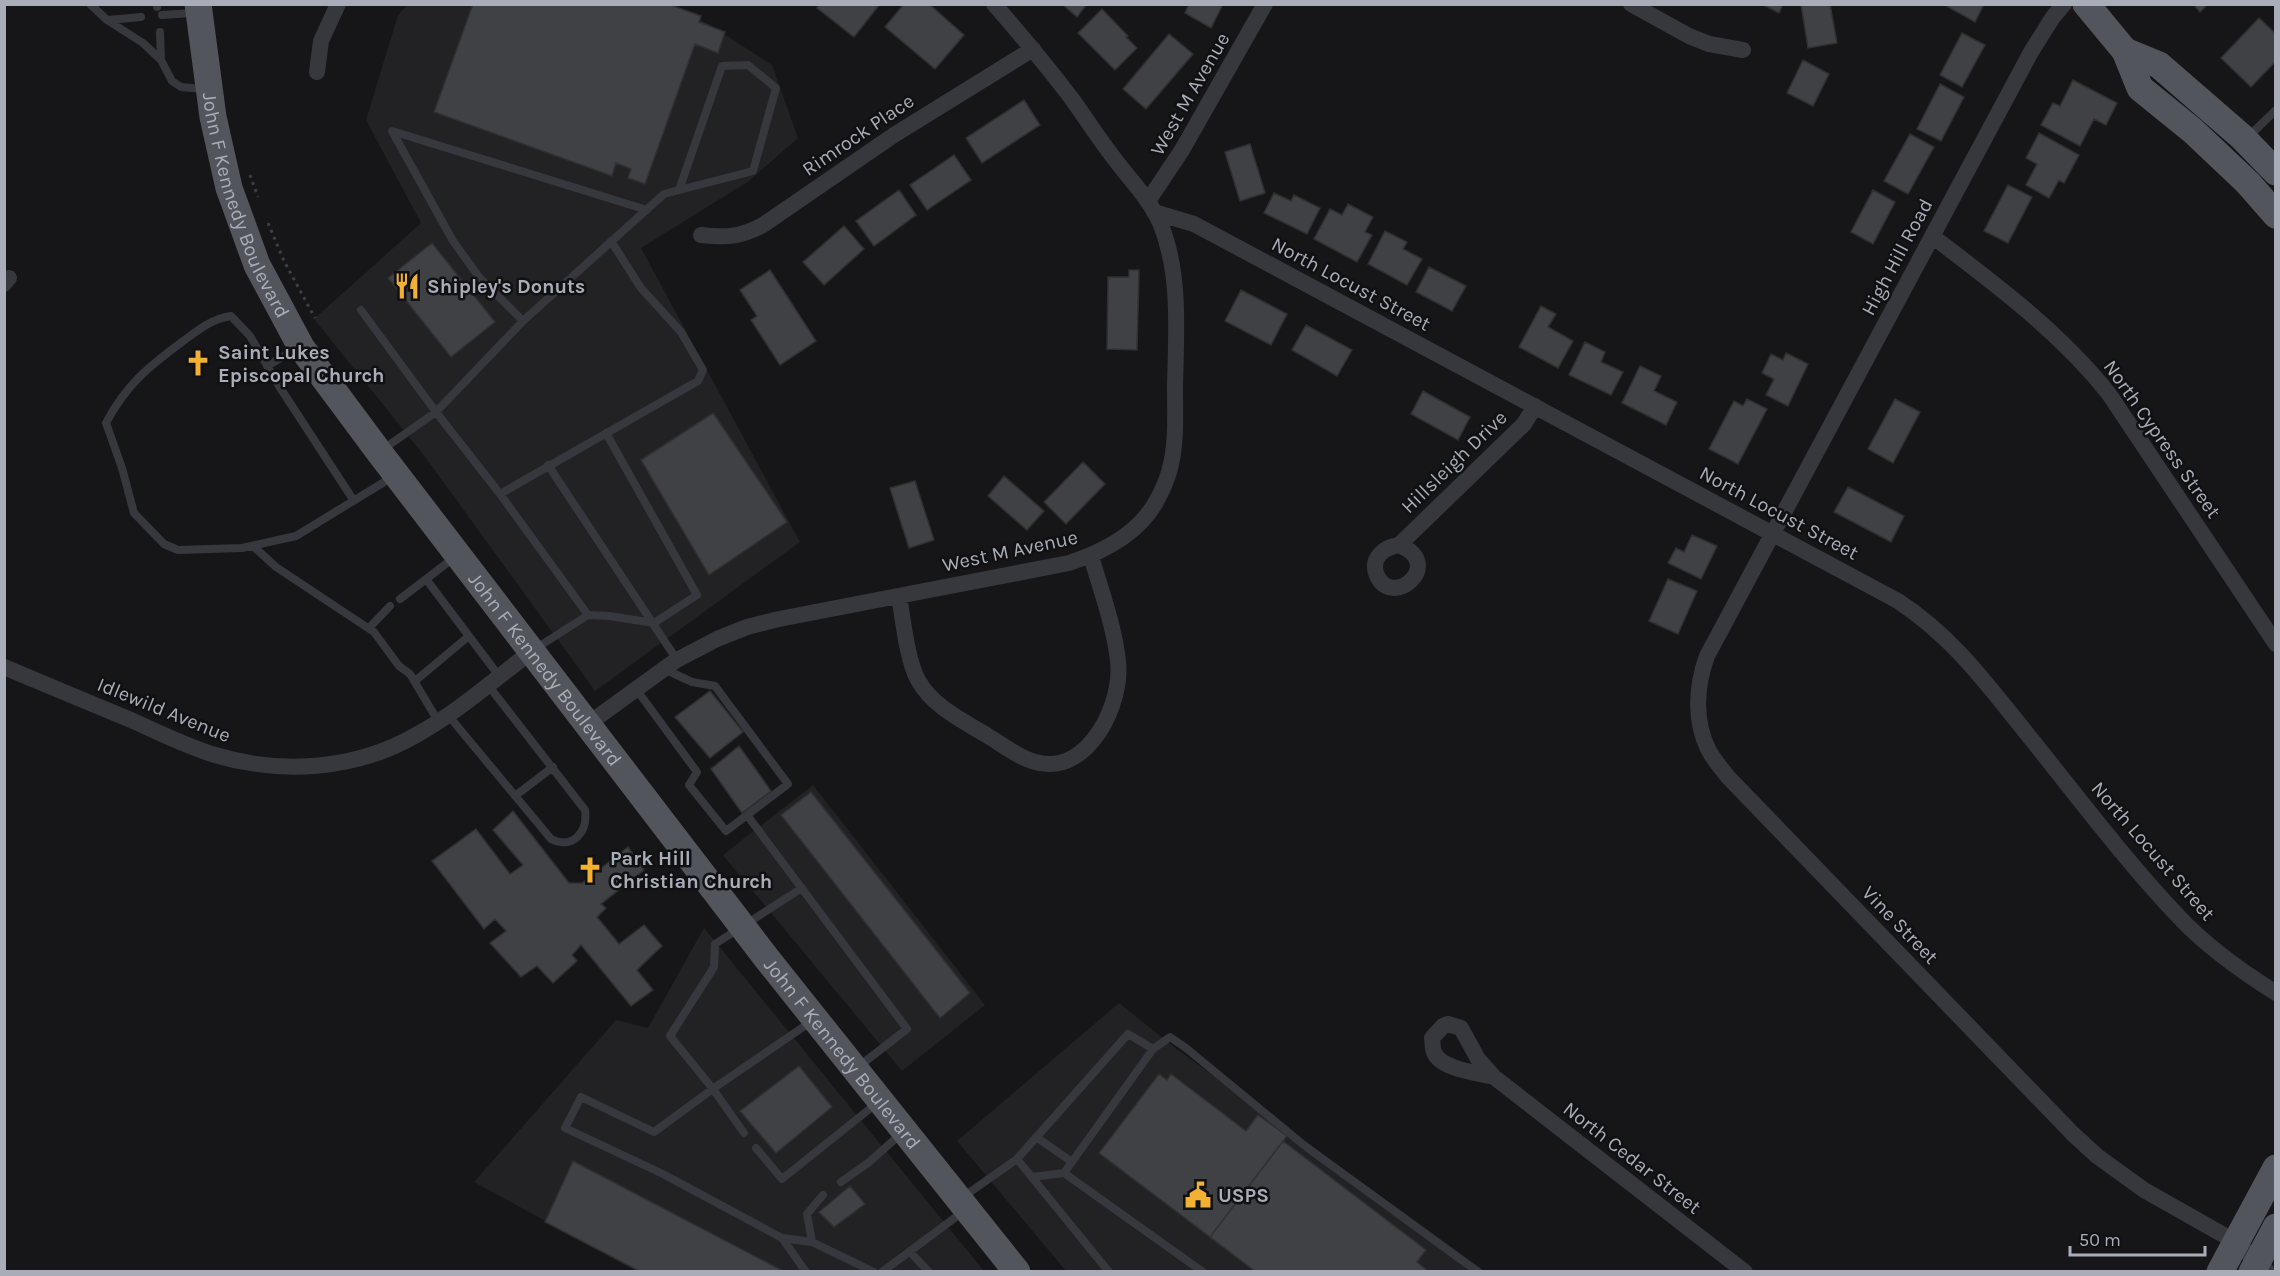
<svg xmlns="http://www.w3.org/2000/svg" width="2280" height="1276" font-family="Karla,sans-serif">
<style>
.built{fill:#222225}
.building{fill:#404145;stroke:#303034;stroke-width:1.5}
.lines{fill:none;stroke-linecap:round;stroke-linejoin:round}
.path{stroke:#3d3f44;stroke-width:3;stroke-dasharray:3 4.5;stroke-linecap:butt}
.lane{stroke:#37383d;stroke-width:8}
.street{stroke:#37383d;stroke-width:16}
.primary{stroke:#53555c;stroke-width:27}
.labels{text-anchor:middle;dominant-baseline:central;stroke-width:5;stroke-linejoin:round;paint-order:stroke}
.street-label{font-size:20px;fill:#a8adb8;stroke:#111113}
.poi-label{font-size:20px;font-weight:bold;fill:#a8adb8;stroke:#111113;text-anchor:start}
</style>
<rect width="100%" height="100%" fill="#161618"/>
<path class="built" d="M407 5H671L710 25 772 65 798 138 749 181 641 248 800 542 595 691 426 458 314 319 421 223 366 120 398 15Z
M813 785 985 1005 902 1071 723 855Z
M704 928 984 1271H637L474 1182 616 1020 648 1028Z
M1119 1003 1178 1050 1485 1271H1066L957 1141Z"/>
<path class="building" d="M473 4H668L701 16 699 22 725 32 718 53 695 44 645 184 628 178 631 169 616 163 612 176 434 112Z
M819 4H880L854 37 817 8Z
M904 4H929L964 35 935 69 885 27Z
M1062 4H1087L1077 17Z
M1189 4H1223L1211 28 1185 13Z
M1762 4H1783L1779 13Z
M1801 4H1830L1837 43 1808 48Z
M1943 4H1984L1975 22Z
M2193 4H2208L2200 12Z
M1102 9 1128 36 1126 37 1137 48 1115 70 1078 33Z
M2259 18 2276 34V61L2251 87 2221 58Z
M1962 33 1985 45 1962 87 1940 75Z
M1169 34 1193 54 1146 109 1123 89Z
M1803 60 1829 74 1813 106 1787 93Z
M2073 80 2117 103 2106 125 2094 119 2080 146 2041 125 2053 103 2060 106Z
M1940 84 1964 97 1941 141 1917 129Z
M1024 100 1040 125 982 163 966 138Z
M2039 133 2079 155 2064 183 2059 180 2049 198 2026 185 2037 164 2026 158Z
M1910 134 1934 147 1908 194 1884 181Z
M1250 144 1265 193 1240 201 1225 152Z
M954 155 971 180 927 210 910 185Z
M2008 185 2032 197 2008 243 1984 231Z
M899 190 916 215 874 246 856 221Z
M1873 190 1895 202 1873 244 1851 232Z
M1274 193 1291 201 1294 195 1320 208 1307 234 1264 213Z
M1348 204 1373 217 1365 232 1372 235 1357 262 1314 239 1330 209 1342 215Z
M844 226 864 249 824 285 803 262Z
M1385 231 1407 242 1403 249 1422 259 1407 285 1368 264Z
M432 243 495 322 451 357 388 278Z
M1429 267 1466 286 1452 311 1416 292Z
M770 270 816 341 780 365 751 320 757 316 740 290Z
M1129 270H1139L1137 350 1107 349 1108 277H1129Z
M1241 290 1287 314 1271 345 1225 321Z
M1541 306 1556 314 1548 327 1573 341 1558 368 1519 347Z
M1306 325 1352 350 1337 376 1292 350Z
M1585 342 1605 352 1601 362 1623 372 1611 395 1569 375Z
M1786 353 1808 364 1788 406 1766 395 1774 379 1762 373 1771 354 1783 360Z
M1640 366 1661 376 1654 391 1677 402 1666 425 1622 403Z
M1423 391 1470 417 1458 440 1411 414Z
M1747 399 1767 409 1738 464 1709 449 1734 401 1743 406Z
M1895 399 1920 412 1893 463 1868 449Z
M713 413 787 522 709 575 641 460Z
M1083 462 1105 484 1066 524 1044 502Z
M1004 476 1044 511 1027 530 988 496Z
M915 481 934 540 909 548 890 488Z
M1848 487 1904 516 1891 542 1834 512Z
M1692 535 1717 546 1701 579 1668 563 1676 548 1684 552Z
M1668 579 1697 591 1678 634 1649 621Z
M710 691 743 732 710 758 675 717Z
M739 746 771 791 742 813 711 769Z
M811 792 970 993 940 1018 781 815Z
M513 811 569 883H582L628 847 644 870 601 904 606 908 597 917 619 944 644 925 662 946 637 970 653 990 631 1006 581 945 572 955 577 961 553 983 537 966 521 977 490 943 506 931 495 919 484 929 432 861 476 829 510 874 523 865 493 830Z
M799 1066 832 1107 776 1153 740 1111Z
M1159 1074 1167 1080 1171 1074 1246 1131 1258 1115 1287 1136 1210 1237 1099 1153Z
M1283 1141 1426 1250 1417 1262 1429 1272H1256L1210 1237Z
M573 1161 785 1272H641L545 1222Z
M850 1186 865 1204 834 1227 819 1212Z"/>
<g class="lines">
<path class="path" d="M250 175 258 197
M268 223 284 261 315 318"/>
<path class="lane" d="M90 4 107 20 143 43 161 60 172 81 181 87 204 89
M157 4V7
M162 15 194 13
M108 20 141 17
M160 32 161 60
M2248 137 2276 110
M361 310 436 412 523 321 664 194 753 171 776 88 748 65 722 66 679 190
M523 321 479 277 453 241 392 131 647 210
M267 366 298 348
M382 450 436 412 500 494 588 615
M548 465 677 660
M500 494 698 381 703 370 681 332 641 288 611 241
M354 501 279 386 250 336 231 316C211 319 198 330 182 342 148 367 126 385 106 423L122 468 134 513 164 544 178 550 242 548 296 536 394 476
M253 546 276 567 374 632 399 666 410 674 438 721
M426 579 499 676
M400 599 455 557
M369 628 390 606
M535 649 588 615 609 616 654 623 697 595 606 433
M415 681 469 636
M636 689 697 772 689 785 726 831 788 784 715 686 692 682 664 669
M448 715 551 839C573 850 588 832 585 810L488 685
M515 796 553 767
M747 815 907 1029 858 1067
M1153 1049 1170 1037 1186 1048 1305 1146 1478 1272
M744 1133 713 1089 670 1036 714 967 715 944 802 888
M1036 1137 1072 1162
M756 1148 782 1179 877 1103
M1017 1159 1128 1034 1153 1049 1064 1173 1203 1272
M1032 1177 1064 1173
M841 1182 868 1163 903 1132
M963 1197 1017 1159 1109 1272
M782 1238 812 1242 874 1272
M812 1242 807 1214 823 1195
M910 1252 929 1272
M806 1272 782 1238 663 1174 565 1128 581 1097 654 1132 714 1088 812 1021
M882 1272 964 1211"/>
<path class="street" d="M1631 4 1689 36 1709 44 1743 50
M2064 4 2053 17 2031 52 1707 656C1696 686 1694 720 1708 749 1713 759 1721 768 1728 777L2073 1134 2097 1156 2144 1190 2236 1242 2268 1272
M317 72 321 41 338 4
M1148 201 1182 150 1265 4
M1154 212 1194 224 1898 601C1954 638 1986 683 2028 735 2077 796 2125 860 2179 917 2207 947 2241 971 2276 993
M701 235C727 238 740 237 763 225L894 135 1033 49
M1932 236C1995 284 2060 332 2109 394L2276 644
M4 284 9 278
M1399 545C1447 564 1390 612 1376 573 1371 557 1385 547 1399 545L1524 424 1535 406
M899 596C903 619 907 660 918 680 932 706 963 721 988 736 1003 745 1022 760 1040 763 1090 773 1123 702 1118 661 1114 625 1101 591 1091 556
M4 667C47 685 89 703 131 720 158 732 186 746 215 755 282 775 357 770 418 734 459 711 495 679 532 651
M588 724 675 661 717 639 747 627 779 619 1069 563C1103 552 1138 534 1156 502 1161 493 1166 482 1169 472 1177 445 1175 415 1175 387 1176 333 1181 276 1161 225 1151 201 1132 182 1117 162 1101 142 1087 120 1072 99 1047 66 1021 35 994 4
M1448 1024 1461 1028 1478 1059 1494 1077C1478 1073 1440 1069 1434 1052 1432 1048 1433 1042 1432 1038L1443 1026Z
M1494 1077 1745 1272"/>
<g class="primary">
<path id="s1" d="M198 4 213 117 229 188 257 265 301 347 379 452 768 960 1017 1272"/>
<path d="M2086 4 2125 51 2140 88 2193 131 2248 183 2276 215"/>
<path d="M2125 51 2159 65 2242 137 2276 172"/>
<path d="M2220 1272 2276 1168"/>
<path d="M2252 1272 2276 1227"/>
</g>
</g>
<defs>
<g id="restaurant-bare" transform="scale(2.07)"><path d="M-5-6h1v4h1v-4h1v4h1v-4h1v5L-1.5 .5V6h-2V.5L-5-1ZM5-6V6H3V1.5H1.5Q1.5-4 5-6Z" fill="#f2b134" stroke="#111113" stroke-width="2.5" paint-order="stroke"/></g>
<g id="church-bare" transform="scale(2.07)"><path d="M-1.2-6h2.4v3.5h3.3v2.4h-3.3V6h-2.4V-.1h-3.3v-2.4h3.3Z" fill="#f2b134" stroke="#111113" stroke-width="2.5" paint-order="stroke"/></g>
<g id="civic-bare" transform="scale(2.07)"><path d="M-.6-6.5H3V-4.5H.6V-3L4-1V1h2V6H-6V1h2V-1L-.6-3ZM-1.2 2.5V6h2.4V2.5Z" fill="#f2b134" stroke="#111113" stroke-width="2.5" paint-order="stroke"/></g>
</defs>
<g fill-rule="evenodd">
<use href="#restaurant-bare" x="407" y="286"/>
<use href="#church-bare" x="198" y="363"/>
<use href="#church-bare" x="590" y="870"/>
<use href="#civic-bare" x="1198" y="1195"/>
</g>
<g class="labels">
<g class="street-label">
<text transform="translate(1190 94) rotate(-60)">West M Avenue</text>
<text transform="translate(858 135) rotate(-34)">Rimrock Place</text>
<text stroke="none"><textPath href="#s1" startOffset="208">John F Kennedy Boulevard</textPath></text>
<text transform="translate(1897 257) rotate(-62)">High Hill Road</text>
<text transform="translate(1351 284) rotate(28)">North Locust Street</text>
<text transform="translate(2162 439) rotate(55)">North Cypress Street</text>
<text transform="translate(1454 462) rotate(-44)">Hillsleigh Drive</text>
<text transform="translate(1779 513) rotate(28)">North Locust Street</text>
<text transform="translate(1010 551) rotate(-12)">West M Avenue</text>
<text stroke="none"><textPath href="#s1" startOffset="766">John F Kennedy Boulevard</textPath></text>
<text transform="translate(164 710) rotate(22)">Idlewild Avenue</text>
<text transform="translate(2153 851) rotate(49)">North Locust Street</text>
<text transform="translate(1900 925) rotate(46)">Vine Street</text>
<text stroke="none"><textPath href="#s1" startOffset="1252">John F Kennedy Boulevard</textPath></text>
<text transform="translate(1632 1158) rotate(38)">North Cedar Street</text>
</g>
<g class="poi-label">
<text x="427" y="286">Shipley's Donuts</text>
<text x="218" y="352">Saint Lukes<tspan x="218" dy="23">Episcopal Church</tspan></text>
<text x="610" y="858">Park Hill<tspan x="610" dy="23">Christian Church</tspan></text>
<text x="1218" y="1195">USPS</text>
</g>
</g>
<rect width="2280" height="1276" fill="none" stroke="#a8adb8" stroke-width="12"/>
<path d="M2070 1246v9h135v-9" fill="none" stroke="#a8adb8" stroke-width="3"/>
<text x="2079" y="1246" font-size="18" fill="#a8adb8" stroke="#111113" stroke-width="4.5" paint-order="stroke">50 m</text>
</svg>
